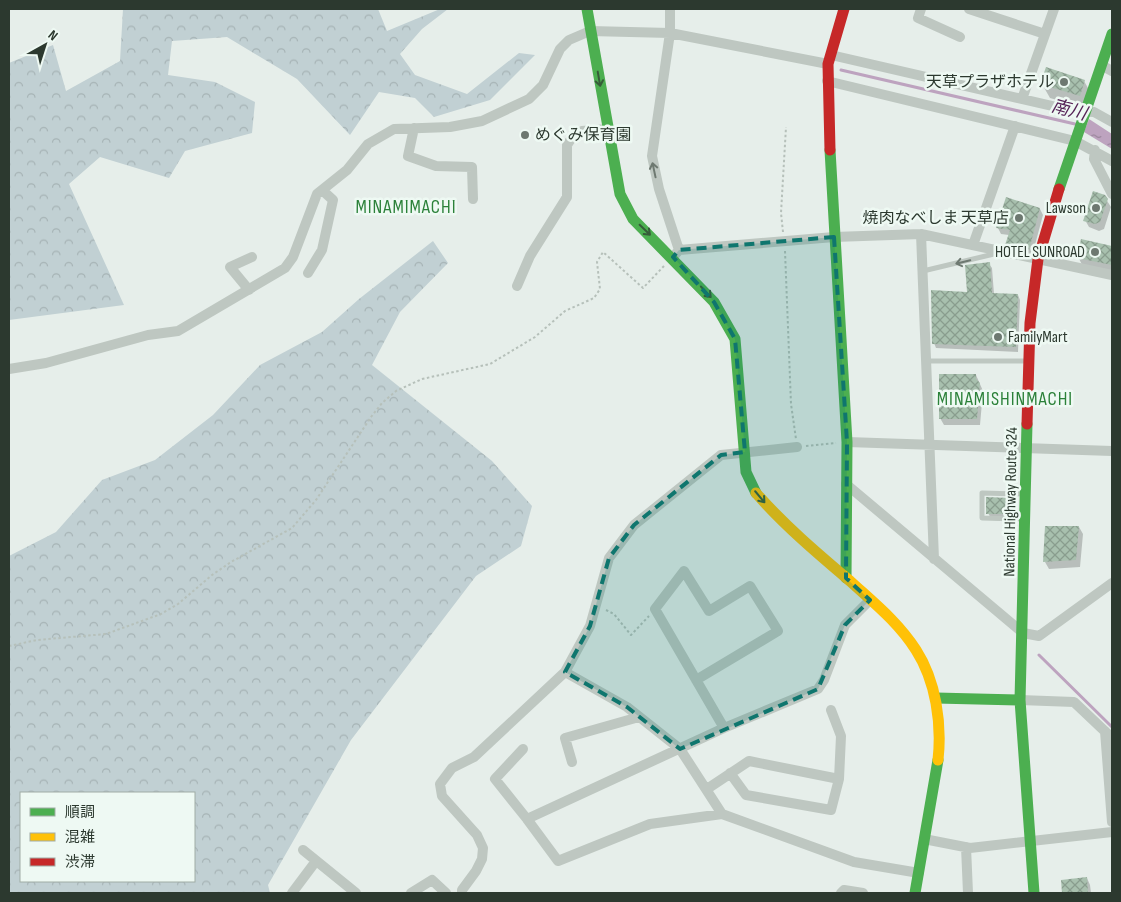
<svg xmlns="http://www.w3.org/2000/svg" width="1121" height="902" font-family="'Sofia Sans Condensed','Noto Sans JP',sans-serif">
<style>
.forest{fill:url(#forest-crowns);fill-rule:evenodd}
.water{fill:url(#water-ripples)}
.shadow{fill:#0003}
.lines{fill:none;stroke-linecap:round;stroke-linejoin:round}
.stream{stroke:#bda3bf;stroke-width:3}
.building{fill:url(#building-cross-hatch)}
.path{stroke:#b6c0ba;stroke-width:2;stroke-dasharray:2.5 2.5;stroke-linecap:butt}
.lane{stroke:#bec7c1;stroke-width:5}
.street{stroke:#bec7c1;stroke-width:10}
.fast{stroke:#4caf50;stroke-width:11}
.slow{stroke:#ffc107;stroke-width:11}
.jam{stroke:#c62828;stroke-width:11}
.oneway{stroke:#365c39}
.oneway2{stroke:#6e7971}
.marked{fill:#0f766e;fill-opacity:0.2;stroke:#0f766e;stroke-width:4;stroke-dasharray:10 6;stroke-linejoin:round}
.poi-dot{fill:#6d7870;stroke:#eef9f3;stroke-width:2}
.labels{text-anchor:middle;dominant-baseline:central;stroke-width:5;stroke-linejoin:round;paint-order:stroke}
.poi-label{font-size:16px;fill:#2c392f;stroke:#eef9f3;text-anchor:end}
.street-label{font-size:16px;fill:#2c392f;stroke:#eef9f3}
.water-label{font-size:18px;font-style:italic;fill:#562457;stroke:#eef9f3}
.quarter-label{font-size:19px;letter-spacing:1px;fill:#2b8139;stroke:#eef9f3}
</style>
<defs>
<pattern id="forest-crowns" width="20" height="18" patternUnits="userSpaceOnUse" patternTransform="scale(1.25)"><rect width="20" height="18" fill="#c1d0d3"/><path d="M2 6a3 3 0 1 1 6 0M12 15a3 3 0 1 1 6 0" fill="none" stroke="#a6b3b5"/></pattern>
<pattern id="water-ripples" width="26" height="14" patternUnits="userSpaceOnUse" patternTransform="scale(1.25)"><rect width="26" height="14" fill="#bda3bf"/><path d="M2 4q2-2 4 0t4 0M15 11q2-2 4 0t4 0" fill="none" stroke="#9a869c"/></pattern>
<pattern id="building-cross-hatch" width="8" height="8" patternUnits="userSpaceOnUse" patternTransform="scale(1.25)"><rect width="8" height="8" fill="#a8c0ae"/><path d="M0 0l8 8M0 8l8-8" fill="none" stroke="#899d8e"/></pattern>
</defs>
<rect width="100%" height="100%" fill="#e6eeea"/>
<path class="forest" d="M123 9H378L387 31 440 9H448L422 29 400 54 415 75 467 94 519 53 535 55 490 100 434 117 415 98 379 92 350 135 297 79 227 37 172 41 168 75 215 82 255 102 252 133 185 151 169 178 100 157 69 184 124 305 9 320V63L53 45 66 91 120 61Z
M433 241 448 263 400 312 372 365 492 461 532 506 521 546 476 576 351 740 268 885 270 893H9V556L56 532 102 480 155 460 213 415 260 365 322 332 359 299ZM21 793H194V881H21Z"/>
<path class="water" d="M1089 119 1112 134V149L1084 132Z"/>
<path class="shadow" d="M1084 81 1092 95 1088 109 1050 98 1042 84Z
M1104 196 1111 207 1104 229 1099 231 1089 227 1085 220Z
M1040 209 1043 215 1032 256 1010 251 1006 245 1009 235 1001 234 998 228Z
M1082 241 1112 247V277L1086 272 1078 257Z
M989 264 992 268 994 294 1018 295 1020 300 1018 352 936 348 934 343Z
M976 375 983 391 980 425H944L940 418Z
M1009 499 1013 506V521L992 520 988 513Z
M1079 527 1083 534 1080 567 1049 569 1045 562Z
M1087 878 1090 885 1091 893H1063V881Z"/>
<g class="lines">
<path class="stream" d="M841 70 1075 124
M1039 655 1112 727"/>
</g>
<path class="building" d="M1046 67 1085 80 1080 96 1040 84Z
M1093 191 1105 195 1108 199 1100 222 1095 224 1083 221Z
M1006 197 1040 208 1029 250 1005 245 1010 230 996 228Z
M1081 239 1112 246V265L1077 258Z
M990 262 992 293 1018 294 1016 347 932 344 931 290 967 292 965 265Z
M939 374H976V379L980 383 977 419H939Z
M986 497 1010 498 1009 514H986Z
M1045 526H1079L1076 560 1043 562Z
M1087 877 1088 893H1062L1061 880Z"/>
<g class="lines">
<path class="path" d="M783 232 781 213 786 127
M785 251 791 404 796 439
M806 446 836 443
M606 610 614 614 631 635 649 616
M9 646 37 640 106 634 161 614 178 604 212 575 231 562 292 528 316 500 371 417 382 403 396 391 422 379 490 364 535 337 565 311 594 298 600 289 597 262 603 252 643 288 664 266"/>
<path class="lane" d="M923 271 998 253
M926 361H1026
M1021 519 982 518V493L1022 494"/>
<path class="street" d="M670 9V33L652 156 659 189 679 250
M921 9 918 18 960 37
M969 9 1045 34
M831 55 1074 111 1094 112 1112 122
M1101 65 1112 71
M827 81 1075 141 1112 161
M1022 99 1054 9
M414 128 408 156 436 166 472 167 473 199
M1095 150 1094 159 1112 194
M921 234 934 559
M973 245 1015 126
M673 257 679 250 834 237 921 234 1112 275
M308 273 322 250 333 200 322 190
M517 286 530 256 567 197V145L573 136 582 131 608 129
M249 290 230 267 252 257
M9 369 46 363 148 335 178 331 285 268 293 257 317 194 347 170 368 144 394 129 450 127 482 121 529 99 543 85 560 49 569 40 590 31 670 33 828 64
M847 442 1112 451
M846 484 1023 633 1039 636 1112 583
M565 672 627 707 680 749 722 814 854 862 919 873
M696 680 778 631 750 586 709 611 684 571 655 609 724 728
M1020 700 1074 702 1112 738
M1105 731 1112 822
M523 749 495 779 527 819 724 728 818 689 824 680 845 625 870 600
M572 762 565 738 639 717
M730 773 746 795 831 810 839 779 841 736 831 710
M707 789 749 761 839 779
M527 819 558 861 650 824 722 814
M924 839 970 848 1112 832
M966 847 968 893
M303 850 356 893
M292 893 316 861
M411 893 432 880 446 893
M462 893V890L476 871 482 859 483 848 477 835 442 796 440 784 452 768 474 757 565 672 590 626 609 558 634 525 721 455 797 447
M841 893 844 890 863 893"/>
<path class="fast" d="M587 9 620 194 633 219 714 302 735 339 746 472 756 493
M830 150 847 442 846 578
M1059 189 1112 34
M1027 424 1020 700 1034 893
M936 698 1020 700
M915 893 938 760"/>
<path class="slow" d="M756 493C784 525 817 553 850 581 874 603 898 622 916 650 936 681 942 724 938 760"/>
<path class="jam" d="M830 150 828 64 844 9
M1027 424 1030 323 1038 259 1059 189"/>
</g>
<defs><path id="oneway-shaft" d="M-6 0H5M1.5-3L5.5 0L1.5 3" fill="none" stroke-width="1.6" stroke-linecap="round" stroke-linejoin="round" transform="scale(1.25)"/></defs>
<g class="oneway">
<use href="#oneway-shaft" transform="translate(599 79) rotate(80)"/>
<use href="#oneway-shaft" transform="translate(645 230) rotate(44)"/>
<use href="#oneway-shaft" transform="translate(706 292) rotate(47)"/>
<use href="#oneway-shaft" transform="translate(760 497) rotate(50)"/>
</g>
<g class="oneway2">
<use href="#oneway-shaft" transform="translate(654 170) rotate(-102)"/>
<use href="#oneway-shaft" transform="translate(963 262) rotate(166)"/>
</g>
<path class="marked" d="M834 237 847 442 846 578 870 600 845 625 818 689 680 749 627 707 565 672 590 626 609 558 634 525 721 455 745 452 735 339 714 302 673 257 679 250Z"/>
<g class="poi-dot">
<circle cx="1064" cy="82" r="5"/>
<circle cx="525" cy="135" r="5"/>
<circle cx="1096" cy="208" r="5"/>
<circle cx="1019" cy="218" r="5"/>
<circle cx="1095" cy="252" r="5"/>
<circle cx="998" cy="337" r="5"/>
</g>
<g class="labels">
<g class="poi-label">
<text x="1054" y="82">天草プラザホテル</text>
<text x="535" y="135" text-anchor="start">めぐみ保育園</text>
<text x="1086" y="208">Lawson</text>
<text x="1009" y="218">焼肉なべしま 天草店</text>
<text x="1085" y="252">HOTEL SUNROAD</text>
<text x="1008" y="337" text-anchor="start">FamilyMart</text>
</g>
<g class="street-label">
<text transform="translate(1011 502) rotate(-89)">National Highway Route 324</text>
</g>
<g class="water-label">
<text transform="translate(1069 110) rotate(15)">南川</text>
</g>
<g class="quarter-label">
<text x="406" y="207">MINAMIMACHI</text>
<text x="1005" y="399">MINAMISHINMACHI</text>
</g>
</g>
<rect width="1121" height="902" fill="none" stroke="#2c392f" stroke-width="20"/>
<rect x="20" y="792" width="175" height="90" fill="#eef9f3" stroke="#a0aca5"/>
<rect x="30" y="808" width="25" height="8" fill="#4caf50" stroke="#a0aca5"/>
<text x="65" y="817" font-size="15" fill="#2c392f">順調</text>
<rect x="30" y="833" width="25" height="8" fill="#ffc107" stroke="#a0aca5"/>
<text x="65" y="842" font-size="15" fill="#2c392f">混雑</text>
<rect x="30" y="858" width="25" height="8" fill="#c62828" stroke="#a0aca5"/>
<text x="65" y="867" font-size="15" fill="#2c392f">渋滞</text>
<g transform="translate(45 45) rotate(39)" stroke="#eef9f3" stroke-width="4" paint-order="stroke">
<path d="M0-4L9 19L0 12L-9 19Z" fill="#2c392f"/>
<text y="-8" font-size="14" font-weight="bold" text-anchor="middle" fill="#2c392f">N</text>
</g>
</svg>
